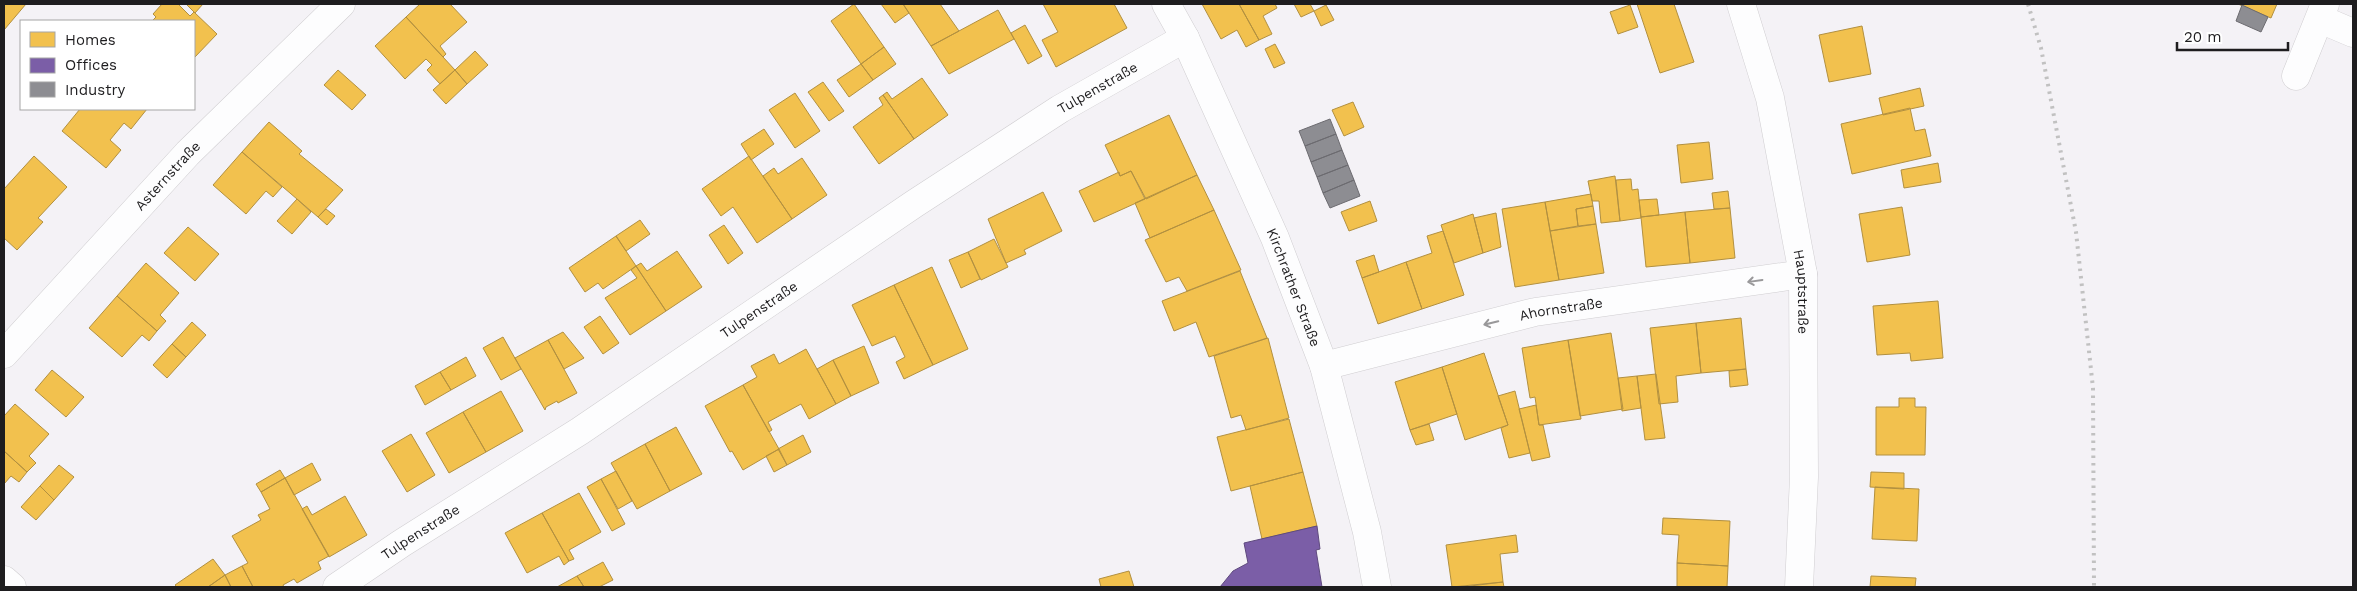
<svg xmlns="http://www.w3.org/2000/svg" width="2357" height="591" font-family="'Work Sans',sans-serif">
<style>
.homes{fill:#f2c14e;stroke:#b29040}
.offices{fill:#7b5ea7;stroke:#5f4a7e}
.industry{fill:#8d8d92;stroke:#6c6b70}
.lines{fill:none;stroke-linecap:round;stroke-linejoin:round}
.street-casing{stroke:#d0ced1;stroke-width:29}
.secondary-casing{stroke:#d0ced1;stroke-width:29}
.street{stroke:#fdfdfe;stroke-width:28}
.secondary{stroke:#fdfdfe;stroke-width:28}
.rail{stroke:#c1c1c1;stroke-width:4;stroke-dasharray:2.5 5;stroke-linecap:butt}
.oneway{stroke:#99989a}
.labels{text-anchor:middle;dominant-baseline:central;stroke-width:5;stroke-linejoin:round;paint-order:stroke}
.street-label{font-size:14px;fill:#1e1d1f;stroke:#fff}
</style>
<rect width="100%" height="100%" fill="#f4f2f6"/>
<path class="homes" d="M4 4H26L4 30Z
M162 4H178L190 16 194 12 217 34 194 58V21H152L156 17 153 14Z
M186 4H203L195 13Z
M420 4H450L467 22 440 46 446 54 443 57 406 17Z
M854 4 884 47 861 64 831 21Z
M881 4H903L909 13 895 23Z
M903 4H940L959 31 931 46Z
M1043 4H1114L1127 28 1056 67 1042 40 1058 32Z
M1202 4H1239L1259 40 1246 47 1237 30 1221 39Z
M1239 4H1275L1277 8 1263 16 1272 34 1259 40Z
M1294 4H1310L1314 11 1301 17Z
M1637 4H1674L1694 62 1660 73Z
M2238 4H2277L2271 18Z
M1326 5 1334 20 1321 26 1314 11Z
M1630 5 1638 27 1618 34 1610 12Z
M998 10 1014 39 949 74 931 46Z
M406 17 455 70 440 84 427 70 432 65 426 59 405 79 375 46Z
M1025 25 1042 56 1028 64 1011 33Z
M1862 26 1871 74 1829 82 1819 35Z
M1275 44 1285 63 1274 68 1265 49Z
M884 47 896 64 873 80 861 64Z
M475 51 488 65 467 84 455 70Z
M861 64 873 80 849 97 837 80Z
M338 70 366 95 352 110 324 85Z
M455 70 467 84 446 104 433 90Z
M922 78 948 115 914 139 883 95 887 92 892 99Z
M823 82 844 111 829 121 808 92Z
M1920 88 1924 106 1883 115 1879 98Z
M795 93 820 131 795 148 769 110Z
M883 95 914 139 879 164 853 127 883 105 879 98Z
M1353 102 1364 127 1344 136 1332 110Z
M1910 108 1915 131 1925 129 1931 156 1852 174 1841 124Z
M80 109H147L131 129 124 123 110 140 121 150 106 168 62 131Z
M1169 115 1197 175 1146 199 1131 171 1120 176 1105 145Z
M269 122 302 151 299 154 343 190 318 217 242 152Z
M764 129 774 144 751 160 741 144Z
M1709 142 1713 179 1681 183 1677 145Z
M242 152 282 187 273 197 266 191 246 214 213 185Z
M34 156 67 187 38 218 43 222 17 250 4 238V189Z
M749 156 792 219 757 243 733 207 721 216 702 189Z
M802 158 827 195 792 219 763 176 774 168 778 174Z
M1938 163 1941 182 1904 188 1901 170Z
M1131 171 1145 199 1094 222 1079 191 1119 172 1120 176Z
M1197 175 1214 210 1150 238 1135 203Z
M1615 176 1620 221 1601 223 1599 201H1592L1588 181Z
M1631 179 1632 190 1638 189 1641 218 1620 221 1616 180Z
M1728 191 1730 208 1714 209 1712 193Z
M1043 192 1062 231 1024 250 1026 254 1006 263 988 219Z
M1591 194 1593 206 1576 209 1578 226 1550 231 1545 202Z
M297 199 311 212 292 234 277 221Z
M1657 199 1659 215 1641 217 1639 200Z
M1370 201 1377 221 1349 231 1341 212Z
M1545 202 1559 280 1515 287 1502 209Z
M1593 206 1596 224 1578 226 1576 209Z
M1902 207 1910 255 1867 262 1859 214Z
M1730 208 1735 258 1690 263 1685 212Z
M326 209 335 216 327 225 318 217Z
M1214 210 1241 270 1187 291 1179 277 1166 282 1145 240Z
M1685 212 1690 263 1646 267 1641 217Z
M1496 213 1501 247 1483 253 1474 218Z
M1473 214 1483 253 1454 263 1441 225Z
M640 220 650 234 626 251 616 236Z
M1596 224 1604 273 1559 280 1550 231Z
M724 225 743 253 728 264 709 235Z
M188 227 219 254 195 281 164 253Z
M1443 231 1464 295 1422 309 1406 262 1432 253 1427 236Z
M616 236 636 266 603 289 598 283 585 292 569 268Z
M994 239 1008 267 981 280 968 252Z
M677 251 702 287 666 311 636 266 641 263 647 271Z
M968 252 980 279 961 288 949 260Z
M1374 255 1379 272 1362 278 1356 261Z
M1406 262 1422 309 1378 324 1362 278Z
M146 263 179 293 160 315 166 321 157 331 117 296Z
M636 266 666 311 630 335 605 298 637 278 631 270Z
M932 267 968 349 933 365 894 285Z
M1240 271 1267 338 1209 357 1196 322 1174 331 1162 301Z
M894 285 933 365 904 379 896 362 905 357 895 336 872 346 852 305Z
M117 296 157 331 149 341 142 335 122 357 89 328Z
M1938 301 1943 358 1911 361 1910 353 1877 355 1873 306Z
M600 316 619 343 603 354 584 327Z
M1741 318 1746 369 1701 373 1696 323Z
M192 322 206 335 186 357 172 344Z
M1696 323 1701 373 1676 376 1678 402 1659 404 1650 328Z
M563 332 584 358 564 369 548 340Z
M1611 333 1623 409 1580 416 1568 340Z
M503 337 521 369 501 380 483 348Z
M1268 338 1289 418 1246 430 1241 415 1231 418 1214 356Z
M548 340 577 393 558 403 557 401 546 407 545 410 515 358Z
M1568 340 1581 419 1539 425 1535 397 1530 398 1522 348Z
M172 344 186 357 167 378 153 365Z
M864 346 879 383 851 396 833 360Z
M806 349 836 404 809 419 801 404 768 422 772 430 769 432 743 385 757 377 751 366 774 354 779 364Z
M1484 353 1508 425 1465 440 1442 367Z
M466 357 476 376 451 390 440 372Z
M833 360 851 396 836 404 817 369Z
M1442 367 1457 414 1410 430 1395 382Z
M1746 369 1748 385 1730 387 1729 371Z
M52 370 84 397 66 417 35 390Z
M440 372 451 390 425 405 415 386Z
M1656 374 1665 438 1645 440 1637 376Z
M1637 376 1641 408 1622 411 1618 378Z
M743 385 779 449 743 470 732 451 730 452 705 406Z
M501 391 523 431 486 452 463 412Z
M1515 391 1530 453 1509 458 1501 428 1508 425 1498 396Z
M1899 398H1915V407H1926L1925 455H1876V407H1899Z
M15 404 49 434 29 456 36 463 27 472 4 451V416Z
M1536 405 1539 425H1543L1550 457 1532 461 1519 409Z
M463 412 486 452 449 473 426 433Z
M1289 419 1303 472 1231 491 1217 437Z
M1429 424 1434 440 1416 445 1410 430Z
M676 427 702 474 670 491 645 444Z
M411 434 435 475 407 492 382 451Z
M803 435 811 452 787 465 778 449Z
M645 444 670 491 637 509 611 463Z
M779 449 787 465 774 472 766 456Z
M4 451 27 472 19 482 11 476 4 484Z
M312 463 321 480 294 495 285 478Z
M59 465 74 477 54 500 40 486Z
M280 470 285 478 261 492 256 484Z
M616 471 632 501 618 509 601 479Z
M1303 472 1317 526 1262 539 1250 486Z
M1871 472 1904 473V489L1870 487Z
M285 478 329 556 318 562 321 569 297 583 294 579 283 585 284 587H253L242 566 248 563 232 536 261 520 258 515 270 509 261 492Z
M601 479 625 524 612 531 587 487Z
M40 486 54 500 36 520 21 507Z
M1875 487 1919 489 1917 541 1872 539Z
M579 493 601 532 569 550 574 559 569 561 542 513Z
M345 496 367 535 329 557 302 509 307 506 312 515Z
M542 513 569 561 564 565 559 556 527 573 505 533Z
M1663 518 1730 521 1728 566 1677 563 1679 535 1662 534Z
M1516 535 1518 552 1500 554 1503 582 1452 587 1446 545Z
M213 559 225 575 208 587H177L175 585Z
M603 562 613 580 599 587H584L577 576Z
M1677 563 1728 566 1727 587H1677Z
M242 566 253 587H231L225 575Z
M1129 571 1134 587H1101L1099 579Z
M225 575 231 587H208Z
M577 576 584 587H557Z
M1871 576 1916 578 1915 587H1870Z
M1503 582 1504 587H1462Z"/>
<path class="offices" d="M1317 526 1320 549 1316 550 1322 587H1220L1233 571 1248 563 1244 543Z"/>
<path class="industry" d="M2242 5 2268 17 2261 32 2236 21Z
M1330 119 1336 134 1305 146 1299 131Z
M1336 134 1342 150 1311 162 1305 146Z
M1342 150 1348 165 1317 177 1311 162Z
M1348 165 1354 180 1323 193 1317 177Z
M1354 180 1360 196 1330 208 1323 193Z"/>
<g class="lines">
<g class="street-casing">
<g id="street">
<path id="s1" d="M1741 4 1770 98 1803 274 1804 477 1799 587"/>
<path d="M2320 19 2353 33"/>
<path d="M2296 76 2325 4"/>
<path id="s2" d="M4 354 188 153 341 4"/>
<path id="s3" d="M1324 366 1535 312 1803 274"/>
<path d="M4 580 12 587"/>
<path id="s4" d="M337 587 402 543 580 431 914 204 1060 109 1185 38"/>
</g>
</g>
<g class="secondary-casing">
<g id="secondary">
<path id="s5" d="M1166 4 1185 38 1275 238 1324 366 1367 532 1377 587"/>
</g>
</g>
<use href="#street" class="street"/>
<use href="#secondary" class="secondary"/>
<path class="rail" d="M2028 4 2041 48 2076 232 2093 388 2094 587"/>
</g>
<defs><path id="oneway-shaft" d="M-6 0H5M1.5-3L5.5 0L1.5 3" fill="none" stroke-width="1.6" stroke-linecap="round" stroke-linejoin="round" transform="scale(1.25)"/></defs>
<g class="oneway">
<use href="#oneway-shaft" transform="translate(1755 281) rotate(172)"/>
<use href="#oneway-shaft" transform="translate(1491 323) rotate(166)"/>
</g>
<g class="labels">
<g class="street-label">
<text stroke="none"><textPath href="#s4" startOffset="910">Tulpenstraße</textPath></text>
<text stroke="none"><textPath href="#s2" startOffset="242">Asternstraße</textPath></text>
<text stroke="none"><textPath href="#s5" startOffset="311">Kirchrather Straße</textPath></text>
<text stroke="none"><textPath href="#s1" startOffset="295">Hauptstraße</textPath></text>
<text stroke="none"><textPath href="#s4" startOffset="505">Tulpenstraße</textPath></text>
<text stroke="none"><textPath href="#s3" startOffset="244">Ahornstraße</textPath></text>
<text stroke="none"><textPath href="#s4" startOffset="100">Tulpenstraße</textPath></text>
</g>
</g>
<rect width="2357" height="591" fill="none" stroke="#1e1d1f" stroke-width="10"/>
<rect x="20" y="20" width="175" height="90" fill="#ffffff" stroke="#a5a5a5"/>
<rect x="30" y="32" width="25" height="15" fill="#f2c14e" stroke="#a5a5a5"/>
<text x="65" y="45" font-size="15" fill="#1e1d1f">Homes</text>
<rect x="30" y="58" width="25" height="15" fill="#7b5ea7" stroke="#a5a5a5"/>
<text x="65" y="70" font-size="15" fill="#1e1d1f">Offices</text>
<rect x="30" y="82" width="25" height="15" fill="#8d8d92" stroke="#a5a5a5"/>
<text x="65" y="95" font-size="15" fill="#1e1d1f">Industry</text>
<path d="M2177 42v8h111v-8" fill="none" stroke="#1e1d1f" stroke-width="2.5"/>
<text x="2184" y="42" font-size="15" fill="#1e1d1f" stroke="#ffffff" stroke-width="4" paint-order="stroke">20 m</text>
</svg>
